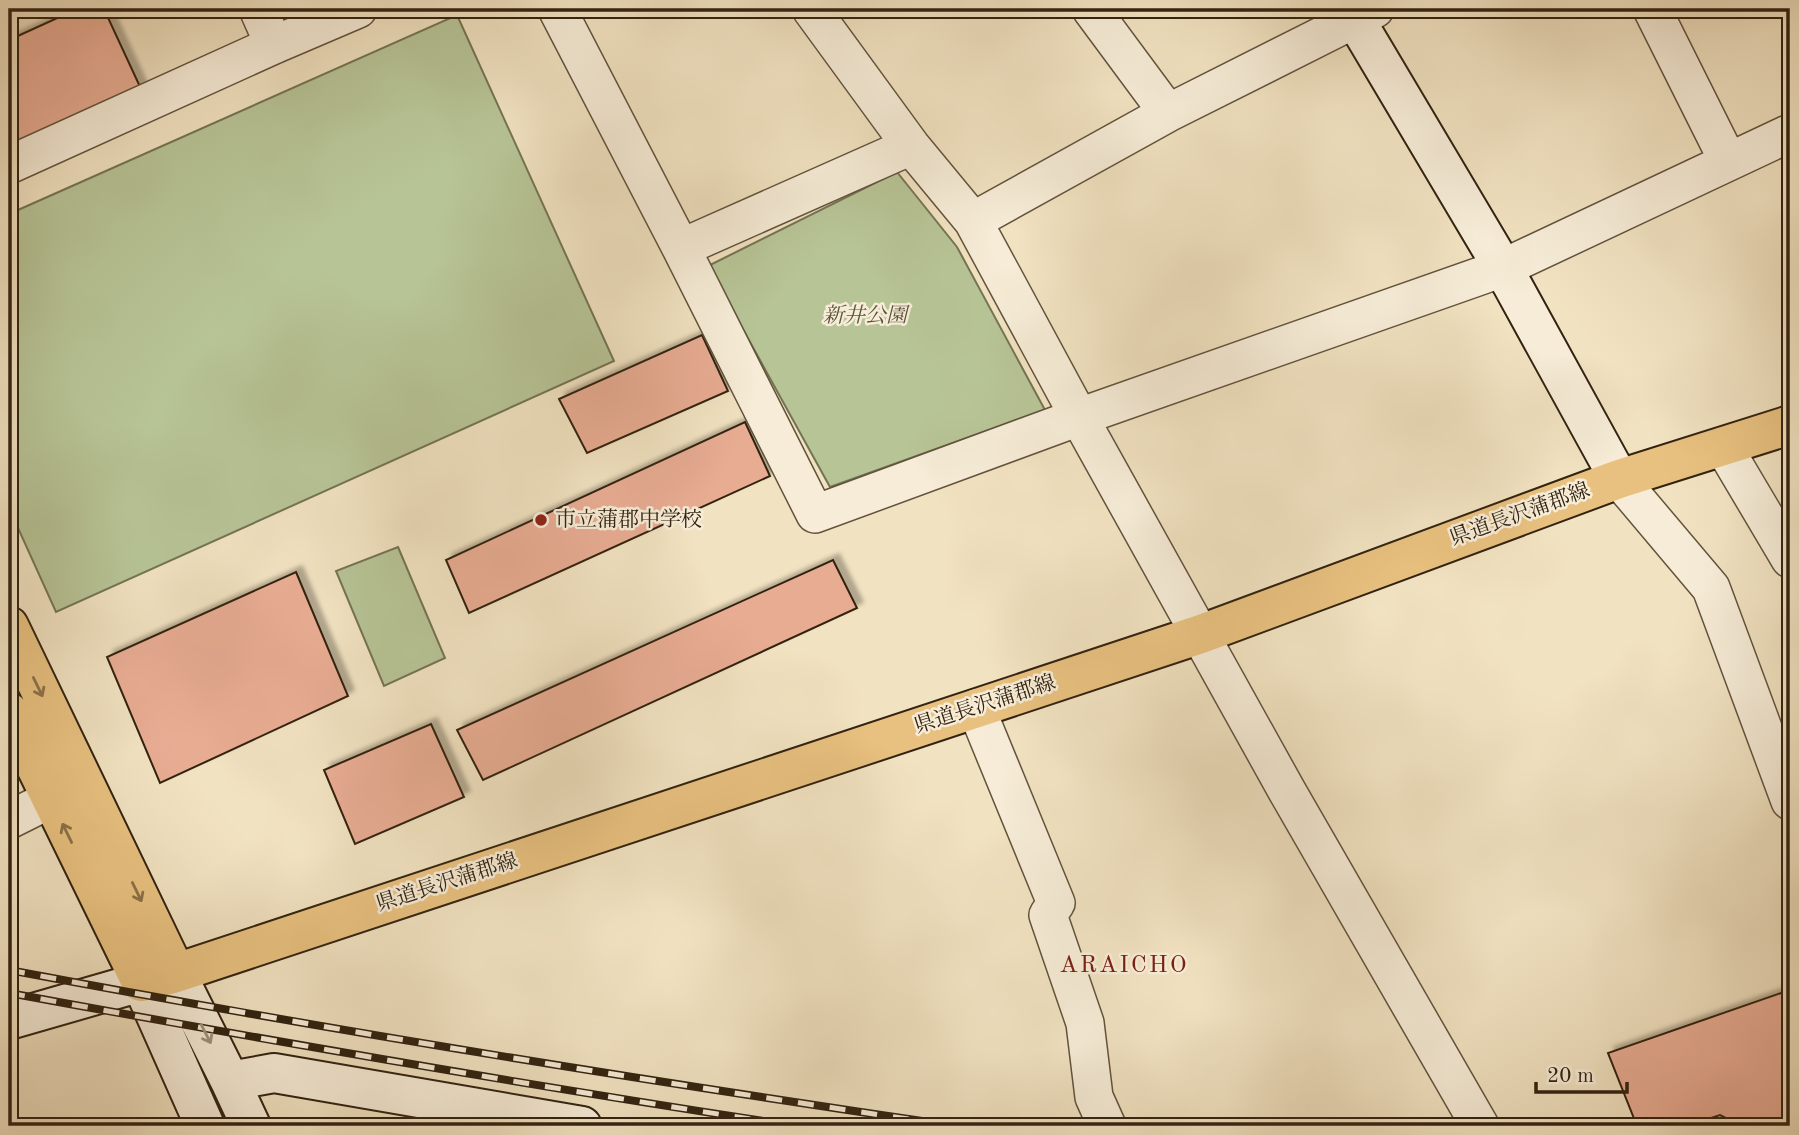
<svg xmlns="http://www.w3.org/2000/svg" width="1799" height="1135" font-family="'Old Standard TT','Noto Serif JP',serif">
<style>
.green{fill:#b7c496;stroke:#747454;stroke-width:2}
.building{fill:#e8ac93;stroke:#322311;stroke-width:2;filter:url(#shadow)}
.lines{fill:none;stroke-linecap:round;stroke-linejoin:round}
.street-casing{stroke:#62533d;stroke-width:40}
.secondary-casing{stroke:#322311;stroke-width:42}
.primary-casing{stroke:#322311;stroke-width:42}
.street{stroke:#f6ecd7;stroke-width:37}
.secondary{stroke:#f6ecd7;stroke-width:38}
.primary{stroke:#e8c180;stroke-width:38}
.rail-casing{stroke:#322311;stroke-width:8}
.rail{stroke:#f6ecd7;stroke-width:5;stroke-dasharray:16;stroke-linecap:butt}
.oneway{stroke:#8d7248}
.oneway2{stroke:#9e927e}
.poi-dot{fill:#8f2418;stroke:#f6ecd7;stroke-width:2.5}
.labels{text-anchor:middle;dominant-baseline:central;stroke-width:5;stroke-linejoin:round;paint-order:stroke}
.park-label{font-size:21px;font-style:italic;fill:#5a5339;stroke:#f6ecd7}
.street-label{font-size:21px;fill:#322311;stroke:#f6ecd7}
.poi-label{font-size:21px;fill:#322311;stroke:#f6ecd7;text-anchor:start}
.quarter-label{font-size:24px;letter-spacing:2px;fill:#7a1f14;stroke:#f6ecd7}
</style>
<defs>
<filter id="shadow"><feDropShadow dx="6" dy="-6" stdDeviation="2" flood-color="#0004"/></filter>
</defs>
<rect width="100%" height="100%" fill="#f1e2c1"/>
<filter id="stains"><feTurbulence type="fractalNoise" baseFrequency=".00286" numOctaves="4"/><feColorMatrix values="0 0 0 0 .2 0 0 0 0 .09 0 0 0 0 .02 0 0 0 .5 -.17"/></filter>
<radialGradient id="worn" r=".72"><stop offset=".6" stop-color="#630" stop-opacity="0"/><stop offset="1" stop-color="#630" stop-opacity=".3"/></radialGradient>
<path class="green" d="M457 15 614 361 56 612 9 508V214Z
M897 172 957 247 1045 410 830 487 708 266Z
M398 547 445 658 384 686 336 571Z"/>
<path class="building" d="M77 9H104L142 91 9 154V40Z
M702 335 728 391 587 453 559 399Z
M745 422 770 476 469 613 446 560Z
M833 560 857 608 483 780 457 730Z
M296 572 348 696 160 783 107 657Z
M431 724 464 797 355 844 324 770Z
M1784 992 1790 1007V1119L1769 1126H1742L1720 1115 1687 1126H1637L1608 1053Z"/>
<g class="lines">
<g class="street-casing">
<path id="street" d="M258 9 274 45
M557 9 681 248 815 514 1079 417 1503 268 1790 133
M811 9 911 146 973 221 1079 417 1287 791 1480 1126
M1091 9 1168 113
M1652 9 1728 161
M9 165 274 45 358 9
M973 221 1168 113 1375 9
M681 248 911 146
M1723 446 1790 559
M1619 479 1711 588 1790 801
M976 708 1056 903 1048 915 1085 1023 1094 1097 1107 1126
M9 820 51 799"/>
</g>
<g class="secondary-casing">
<path id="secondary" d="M1349 9 1503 268 1619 479
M176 973 230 1081 251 1126
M9 1020 141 982 205 1126
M230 1081 274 1073 582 1126"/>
</g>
<g class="primary-casing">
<path id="primary" d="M9 626 176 973
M9 712 141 982 176 973 1201 634 1619 479 1790 425"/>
</g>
<use href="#street" class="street"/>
<use href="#secondary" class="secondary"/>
<use href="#primary" class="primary"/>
<g class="rail-casing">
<path id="rail" d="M9 970C323 1029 640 1080 956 1126
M9 993C271 1041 533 1086 796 1126"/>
</g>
<use href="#rail" class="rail"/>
</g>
<defs><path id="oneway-shaft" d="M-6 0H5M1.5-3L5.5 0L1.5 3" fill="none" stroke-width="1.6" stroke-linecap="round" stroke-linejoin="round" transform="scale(1.75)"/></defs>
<g class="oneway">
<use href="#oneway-shaft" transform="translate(38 687) rotate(64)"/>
<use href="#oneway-shaft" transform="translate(67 833) rotate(-116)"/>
<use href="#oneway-shaft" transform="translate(137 892) rotate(64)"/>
</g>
<use class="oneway2" href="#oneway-shaft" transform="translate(206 1034) rotate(63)"/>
<circle class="poi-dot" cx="541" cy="520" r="7"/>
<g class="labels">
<g class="park-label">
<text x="865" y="316">新井公園</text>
</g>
<g class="street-label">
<text transform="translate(1520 515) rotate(-20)">県道長沢蒲郡線</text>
<text transform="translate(985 705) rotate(-18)">県道長沢蒲郡線</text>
<text transform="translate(447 883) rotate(-18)">県道長沢蒲郡線</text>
</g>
<g class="poi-label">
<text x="555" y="520">市立蒲郡中学校</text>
</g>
<g class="quarter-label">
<text x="1124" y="966">ARAICHO</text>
</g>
</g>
<rect width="1799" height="1135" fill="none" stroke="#f1e2c1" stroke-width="35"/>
<rect x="10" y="10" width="1778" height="1114" fill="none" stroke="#322311" stroke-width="3.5"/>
<rect x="18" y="18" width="1764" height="1100" fill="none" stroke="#322311" stroke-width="2"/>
<path d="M1536 1082v10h91v-10" fill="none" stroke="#322311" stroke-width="3.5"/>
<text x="1547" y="1082" font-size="21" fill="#322311" stroke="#f6ecd7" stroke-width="5" paint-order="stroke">20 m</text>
<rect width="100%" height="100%" filter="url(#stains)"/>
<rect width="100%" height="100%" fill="url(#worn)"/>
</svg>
